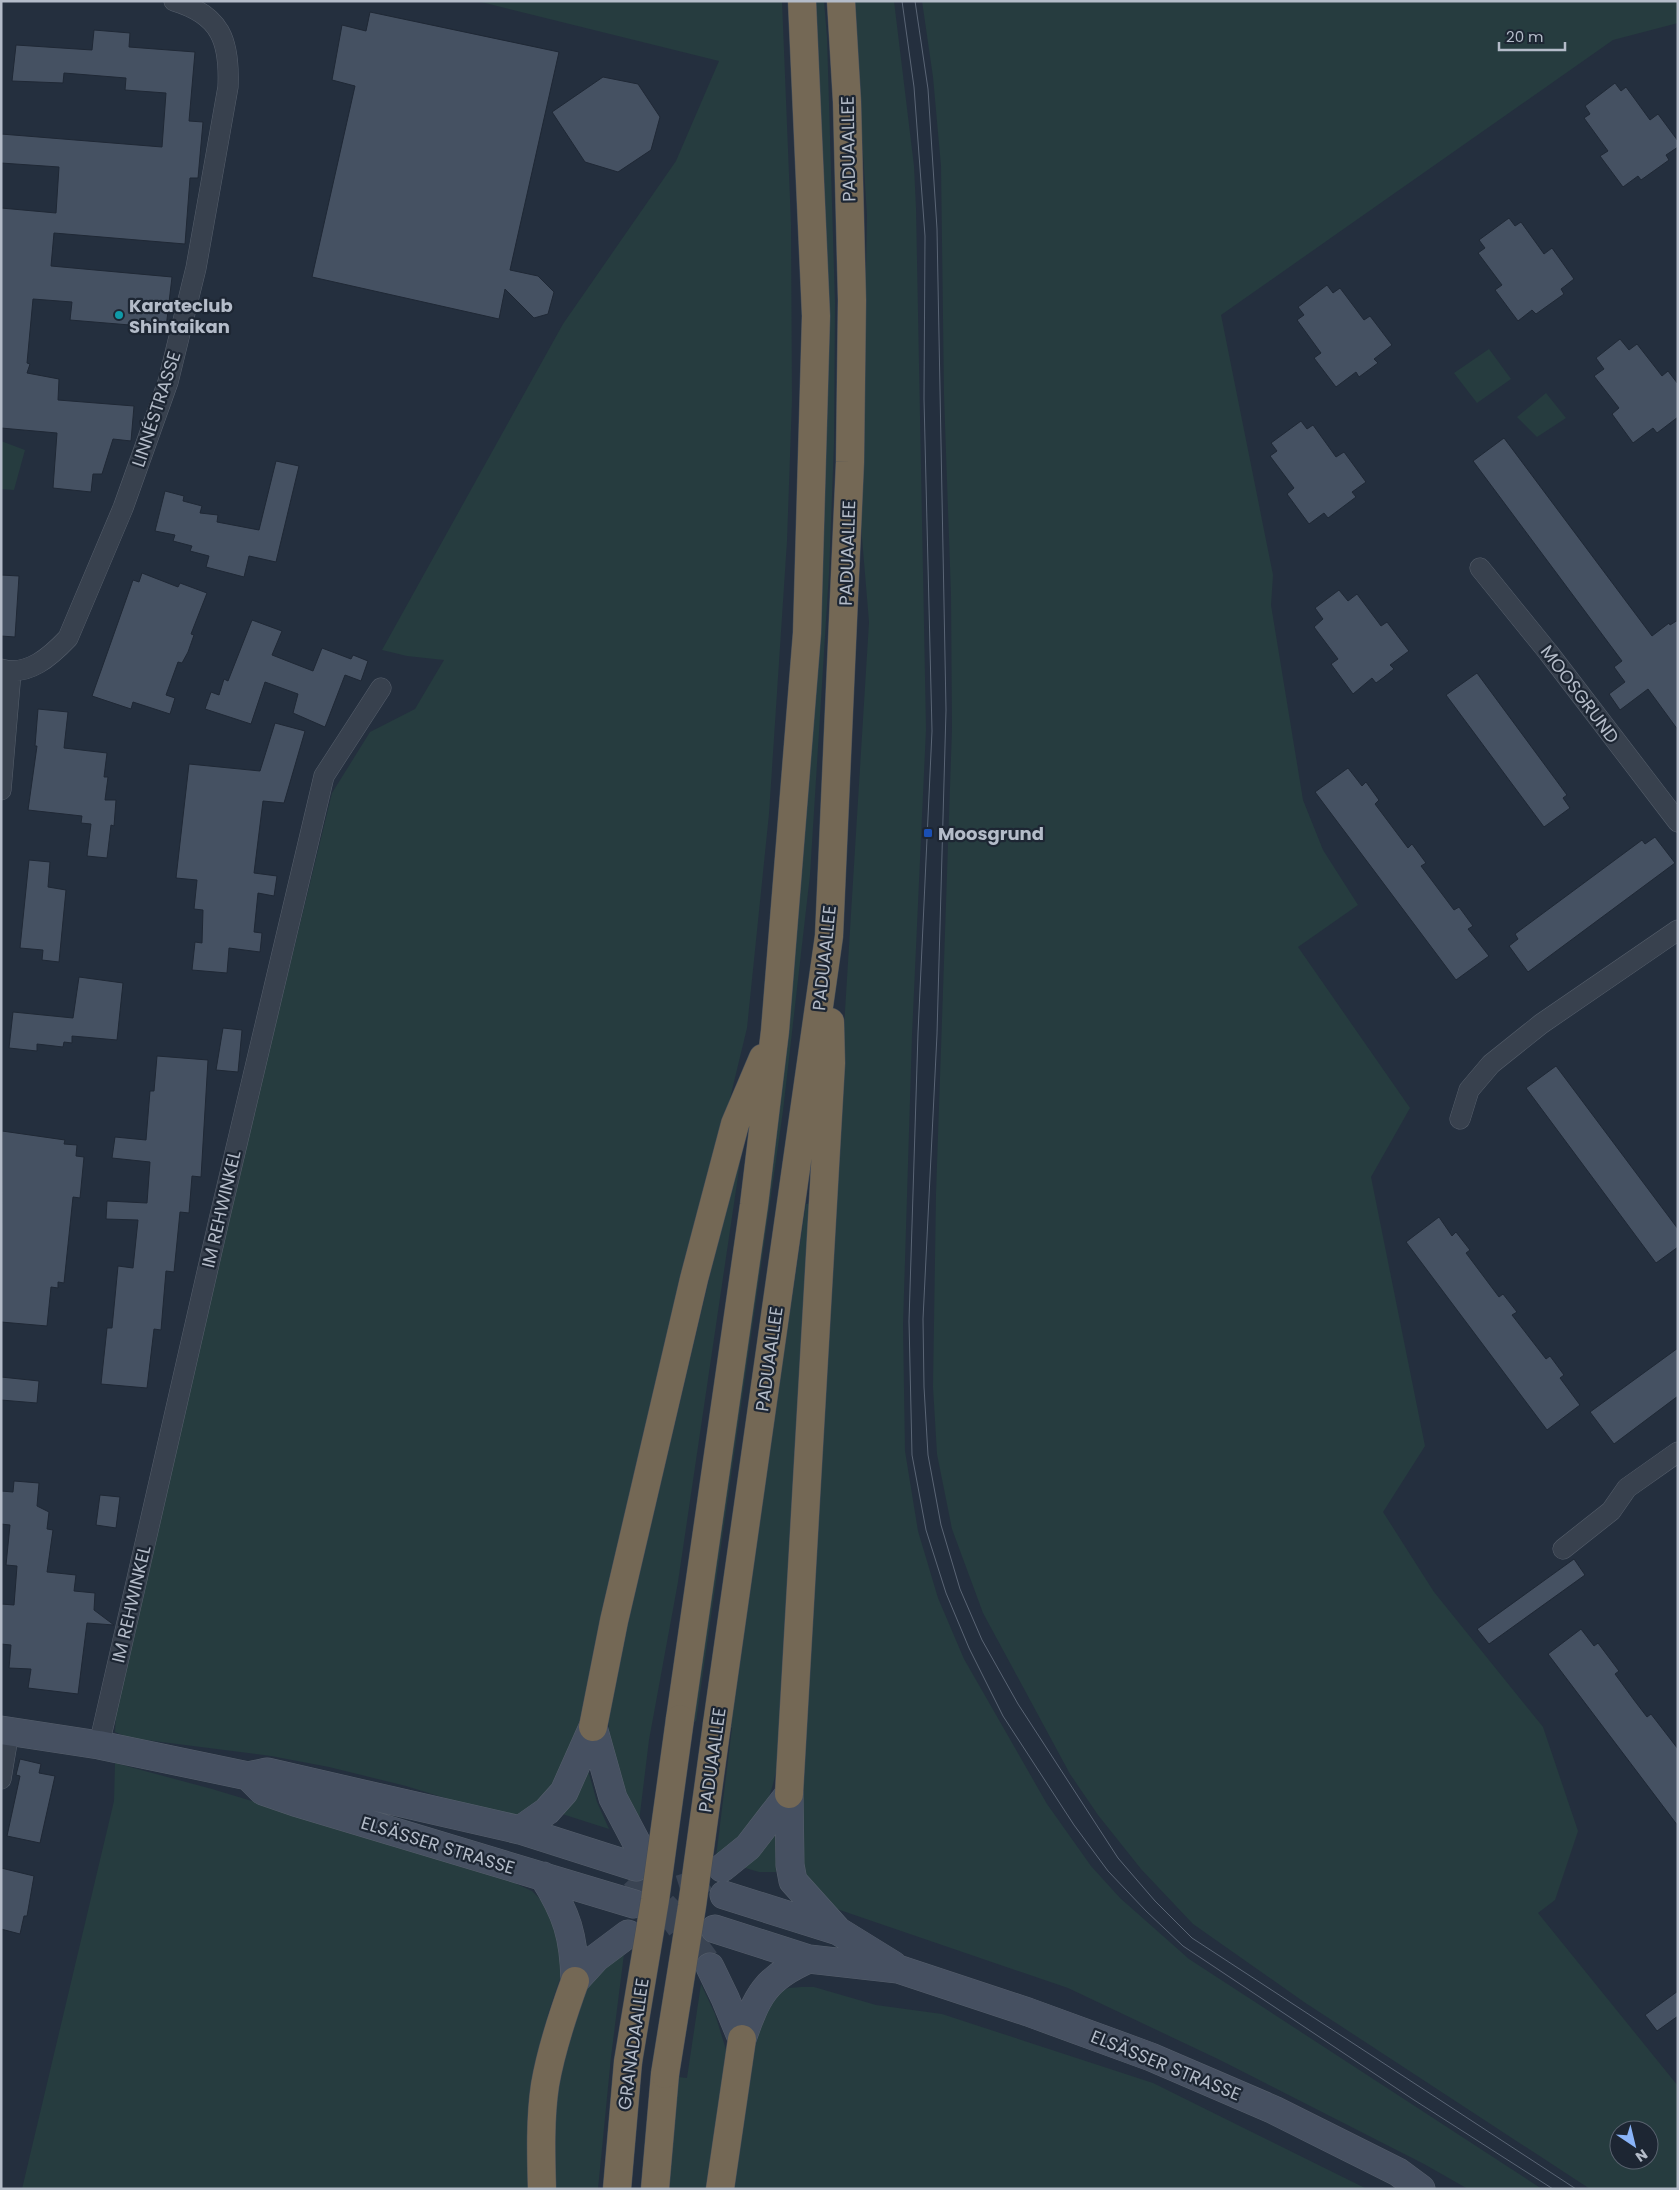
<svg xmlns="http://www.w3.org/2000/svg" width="1679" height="2190" font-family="Poppins,sans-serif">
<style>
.green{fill:#263c3f;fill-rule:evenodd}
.building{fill:#455162;stroke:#1f2835}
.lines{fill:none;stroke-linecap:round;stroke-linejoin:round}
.secondary-tunnel{stroke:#3a4453;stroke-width:28;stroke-dasharray:28 14;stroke-linecap:butt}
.street-casing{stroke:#565f6c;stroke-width:21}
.secondary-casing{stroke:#565f6c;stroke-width:29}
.highway-casing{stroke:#434c59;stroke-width:29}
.street{stroke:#38414e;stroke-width:20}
.secondary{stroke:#465061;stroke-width:28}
.highway{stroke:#746855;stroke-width:28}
.tram{stroke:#5a6575;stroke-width:1}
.highway-bridge-casing{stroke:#434c59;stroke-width:29;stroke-linecap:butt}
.highway-bridge{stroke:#746855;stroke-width:28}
.culture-dot{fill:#0f9aa8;stroke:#1d2633;stroke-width:2}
.transit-dot{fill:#1a4fb4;stroke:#1d2633;stroke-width:2}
.labels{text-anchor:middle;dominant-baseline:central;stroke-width:4.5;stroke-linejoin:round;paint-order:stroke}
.street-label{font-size:18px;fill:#b4bcc9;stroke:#1d2633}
.poi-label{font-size:18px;font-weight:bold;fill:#b4bcc9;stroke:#1d2633;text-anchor:start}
</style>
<rect width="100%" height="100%" fill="#242f3e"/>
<path class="green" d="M477 1H782L791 224 792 400 787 541 769 814 747 1028 571 1757 542 1806 514 1817 497 1814 406 1786 329 1767 271 1756 130 1738 115 1732 116 1714 227 1223 332 793 370 732 415 709 444 660 407 656 382 650 563 324 676 161 719 61Z
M815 1H824L827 37 835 303 834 444 829 573 810 875 783 1111 696 1721 686 1720 775 1109 802 872 816 656 827 300 825 197Z
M853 1H894L914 166 916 208 926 729 912 1035 903 1325 905 1451 918 1531 938 1598 964 1659 1047 1804 1091 1866 1120 1898 1189 1959 1542 2189H1468L1424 2164 1220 2060 1068 1988 834 1908 817 1895 799 1863 836 1157 869 622 861 526 867 215Z
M922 1H1678V23L1613 40 1221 315 1273 575 1271 605 1303 800 1323 850 1358 905 1298 947 1410 1108 1371 1177 1425 1446 1383 1512 1434 1592 1543 1727 1578 1831 1555 1900 1538 1913 1678 2086V2189H1590L1304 2002 1193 1924 1141 1869 1098 1815 1070 1774 983 1613 952 1529 937 1454 933 1387 936 1194 952 729 951 595 944 395 941 166 933 77ZM1619 2130H1649V2160H1619Z
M1489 349 1511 379 1477 403 1454 373Z
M1546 393 1566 418 1537 437 1517 417Z
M1 441 25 450 14 490 1 489Z
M738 1156H741L678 1582 649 1740 638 1830 617 1785 609 1737 608 1706Z
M814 1203 782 1740C776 1773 772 1804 750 1831 742 1841 727 1849 716 1857L732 1728 728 1726 806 1204Z
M115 1763 212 1789 499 1876 532 1891 544 1903 561 1942V1976L549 2011 534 2068 528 2189H22L114 1801Z
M588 1770 597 1802 609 1829 562 1814Z
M775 1833 776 1872H759L742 1867Z
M624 1954 611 2057 598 2189H553L552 2114 568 2029 588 1986 607 1963Z
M701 1984 715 2014 728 2056 709 2189H666L678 2077 687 2078Z
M801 1987H814L876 2005 942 2014 1153 2083 1367 2189H731L753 2043 772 1995 789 1988Z"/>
<path class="building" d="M370 12 559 52 510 270 538 276 554 292 548 314 534 318 505 289 499 319 312 277 355 86 332 80 342 25 366 31Z
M94 30 130 33 129 47 195 52 189 121 203 122 198 178H190L185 244 54 233 51 266 172 277 166 328 70 320 72 302 33 299 27 363 30 364 27 373 59 379 58 400 134 406 131 441 113 439 102 474H93L91 492 53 488 57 433 1 428V208L56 213 59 167 1 163V134L162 147 166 93 125 90 126 78 64 73 63 83 12 81 16 45 92 50Z
M603 77 638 84 660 117 651 150 618 172 585 162 552 112Z
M1615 83 1621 91 1626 87 1650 120 1658 114 1678 141V147L1666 155 1669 160 1641 180 1638 176 1623 187 1600 156 1608 151 1584 118 1590 114 1585 106Z
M1509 218 1515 226 1521 222 1544 254 1552 248 1574 279 1561 289 1564 294 1536 314 1532 310 1518 321 1495 290 1502 285 1478 253 1485 248 1479 240Z
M1327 285 1333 293 1340 288 1364 320 1370 316 1392 345 1374 359 1378 363 1359 377 1356 372 1336 387 1314 358 1321 353 1297 320 1304 315 1298 307Z
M1620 339 1629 350 1637 344 1662 376 1668 371 1678 384V417L1657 433 1653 428 1633 443 1612 414 1619 408 1594 376 1604 369 1596 358Z
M1301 421 1307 429 1313 425 1336 457 1344 452 1366 482 1352 492 1356 497 1328 518 1324 513 1309 524 1287 494 1294 488 1270 456 1277 451 1271 443Z
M1504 438 1652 636 1669 623 1670 625 1678 620V730L1648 689 1620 710 1609 694 1625 682 1614 667 1622 661 1473 461Z
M276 461 299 466 276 562 249 556 244 577 206 567 209 556 190 551 192 546 173 541 175 535 155 531 165 491 184 496 183 501 202 506 200 513 218 515 217 522 259 530Z
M142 573 178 587 180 583 207 593 191 634 194 635 188 652 182 663 178 662 166 695 175 698 170 714 133 702 131 709 92 696 133 580 139 582Z
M1 575 19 576 15 637 1 636Z
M1339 590 1348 601 1357 594 1381 626 1387 622 1409 651 1390 665 1394 669 1384 677 1376 683 1372 678 1353 694 1331 664 1338 659 1314 627 1323 619 1315 608Z
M252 620 282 631 272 655 313 671 322 648 351 659 353 655 368 661 361 681 345 675 325 727 293 713 298 694 265 682 251 724 205 709 211 692 219 695 224 679 228 681Z
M1477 673 1567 795 1563 798 1570 808 1544 827 1446 695Z
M38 709 68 712 64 748 107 753 104 777H108L105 800H116L114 826 111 825 107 858 87 856 91 824 81 823 82 816 28 810 37 746H35Z
M275 723 305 731 284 803 263 801 254 873 277 876 274 896 258 893 254 932 262 933 260 952 229 948 227 973 192 970 195 942 202 943 203 910 194 909 197 880 176 878 189 764 260 771Z
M1348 768 1362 786 1366 782 1379 800 1375 804 1408 848 1412 844 1426 863 1421 866 1454 910 1459 907 1473 926 1468 929 1489 956 1456 980 1315 792Z
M1655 837 1675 863 1528 972 1509 946 1518 939 1515 934 1642 840 1645 844Z
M29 860 50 862 48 887 66 890 59 962 42 960 43 950 20 948Z
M79 977 123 983 117 1040 72 1036V1043L64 1042 63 1047 37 1044V1051L9 1048 13 1012 73 1018Z
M223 1028 242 1030 238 1072 216 1070Z
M157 1056 208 1060 201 1177 192 1176 189 1213 180 1212 174 1272 166 1271 161 1330 154 1329 147 1388 101 1384 107 1328H112L118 1266 133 1268 138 1220 106 1219 107 1201 147 1203 150 1162 112 1158 115 1137 146 1140 150 1091H154Z
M1556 1066 1678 1229V1247L1656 1263 1526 1088Z
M2 1131 65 1140 64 1144 77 1145 76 1156 84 1157 80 1198 73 1197 64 1283 58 1282V1288L51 1287 47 1326 1 1322Z
M1439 1217 1452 1236 1456 1232 1470 1250 1466 1253 1499 1297 1503 1294 1517 1312 1512 1315 1546 1359 1550 1356 1564 1375 1560 1378 1580 1405 1547 1430 1406 1242Z
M1678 1348V1396L1614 1444 1590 1412Z
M1 1377 39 1381 37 1403 1 1400Z
M14 1481 39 1483 37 1506 49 1512 47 1529 53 1530 47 1572 76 1575 74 1591 95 1593 94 1610 114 1625 87 1623 78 1694 28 1688 31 1669 9 1668 11 1645 1 1644V1604L14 1605 17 1566 6 1565 10 1525 1 1524V1491L13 1492Z
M100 1495 120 1497 116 1528 96 1525Z
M1574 1559 1585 1575 1489 1644 1477 1629Z
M1581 1629 1594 1646 1598 1643 1619 1671 1615 1674 1634 1700 1647 1717 1651 1714 1678 1749V1826L1548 1654Z
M20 1759 41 1764 39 1773 55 1776 40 1843 7 1836 20 1776 16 1775Z
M1 1868 34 1876 27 1916H24L20 1934 1 1929Z
M1678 1991V2016L1657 2031 1645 2015Z"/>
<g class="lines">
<path class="secondary-tunnel" d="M634 1875 671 1914 710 1967
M640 1902 693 1885 722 1868"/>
<g class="street-casing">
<path id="street" d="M1480 568 1548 652 1678 822
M1 669C28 677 51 656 68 638L123 508 168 382 196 268 228 87C230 41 221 15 174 1
M1 790 11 672
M1460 1119 1469 1090 1491 1064 1541 1024 1678 930
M1563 1549 1611 1511 1627 1488 1678 1452
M99 1745 219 1220 324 776 381 688
M1 1779 9 1731"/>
</g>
<g class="secondary-casing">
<path id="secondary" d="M593 1727 613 1798 641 1851
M1 1730 99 1745 248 1776 267 1772 520 1830 636 1867
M248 1776 263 1791 295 1802 634 1904
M789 1794 790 1865 793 1881 838 1931
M520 1830 547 1811 564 1792 593 1727
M722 1868 748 1847 789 1794
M543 1876C567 1914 574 1936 575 1981
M724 1895 838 1931 893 1965
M715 1929 809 1959 898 1969 1028 2012 1151 2057 1274 2110 1398 2172 1421 2189
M710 1967 725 1998 742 2039
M575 1981 596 1958 628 1934
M742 2039C757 1996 765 1978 809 1959"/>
</g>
<g class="highway-casing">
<path id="highway" d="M680 1719 754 1205 775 1031 807 633 816 316 802 1
M717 1724 829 936 850 462 852 300 847 102 841 1
M593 1727 614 1621 694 1279 735 1124 763 1058
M789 1794 831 1063 830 1022
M542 2189C541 2155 540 2118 545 2085 551 2050 563 2014 575 1981
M617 2189 628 2062
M655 2189 665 2074
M720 2189 742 2039"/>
</g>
<use href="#street" class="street"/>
<use href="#secondary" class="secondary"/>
<use href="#highway" class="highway"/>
<path class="tram" d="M902 1 914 87 925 236 924 399 932 731 918 1033 909 1321 912 1455 926 1530 946 1593 969 1648 1003 1716 1074 1825 1108 1871 1146 1911 1183 1946 1414 2100 1553 2189
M915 1 928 89 937 229 946 710 937 1034 923 1319 924 1387 928 1455 941 1525 960 1589 982 1640 1018 1704 1118 1858 1155 1901 1192 1938 1576 2189"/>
<g class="highway-bridge-casing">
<path id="highway-bridge" d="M628 2062 655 1900 680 1719
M665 2074 692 1906 717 1724"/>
</g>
<use href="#highway-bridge" class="highway-bridge"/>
</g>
<circle class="culture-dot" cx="119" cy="315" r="5"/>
<rect class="transit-dot" x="923" y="828" width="10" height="10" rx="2.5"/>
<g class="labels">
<g class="street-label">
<text transform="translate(848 149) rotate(-91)">PADUAALLEE</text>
<text transform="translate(156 409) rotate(-72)">LINNÉSTRASSE</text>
<text transform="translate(847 553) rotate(-88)">PADUAALLEE</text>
<text transform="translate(1580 694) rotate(53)">MOOSGRUND</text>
<text transform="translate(824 958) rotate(-84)">PADUAALLEE</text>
<text transform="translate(221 1209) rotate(-77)">IM REHWINKEL</text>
<text transform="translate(769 1359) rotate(-82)">PADUAALLEE</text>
<text transform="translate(131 1604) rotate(-77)">IM REHWINKEL</text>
<text transform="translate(712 1760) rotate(-82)">PADUAALLEE</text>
<text transform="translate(438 1845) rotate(17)">ELSÄSSER STRASSE</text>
<text transform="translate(633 2044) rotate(-82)">GRANADAALLEE</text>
<text transform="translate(1166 2065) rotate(22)">ELSÄSSER STRASSE</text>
</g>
<g class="poi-label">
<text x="129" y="305">Karateclub<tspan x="129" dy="21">Shintaikan</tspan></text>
<text x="938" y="833">Moosgrund</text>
</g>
</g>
<rect width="1679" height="2190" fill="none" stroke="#b4bcc9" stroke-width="5"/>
<g transform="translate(1634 2145) rotate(145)"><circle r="24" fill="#1d2633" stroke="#59626f"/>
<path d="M0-4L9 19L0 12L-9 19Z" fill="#8ab4f8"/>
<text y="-8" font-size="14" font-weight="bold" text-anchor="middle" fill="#b4bcc9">N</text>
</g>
<path d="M1499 42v8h66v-8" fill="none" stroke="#b4bcc9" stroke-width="2.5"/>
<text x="1506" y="42" font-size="15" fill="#b4bcc9" stroke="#1d2633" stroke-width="4" paint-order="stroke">20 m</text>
</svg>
